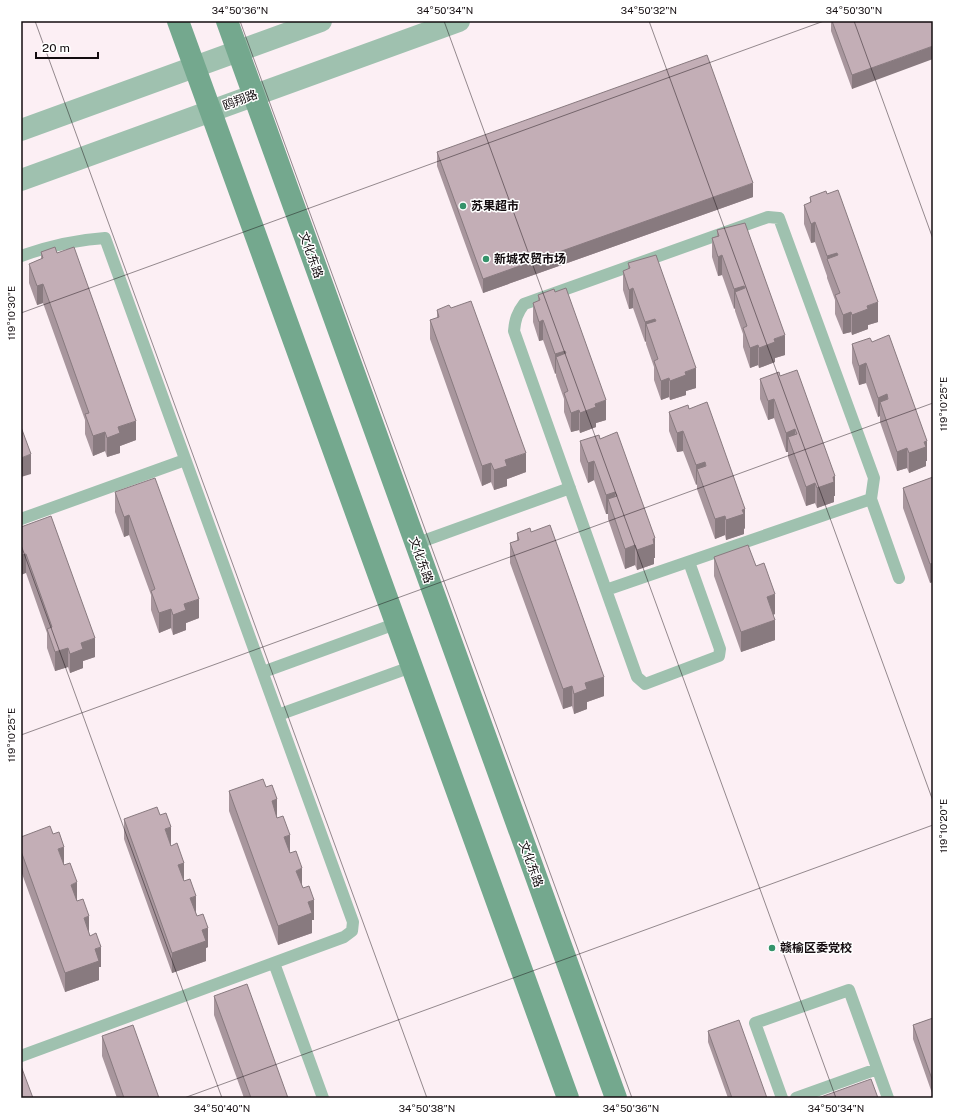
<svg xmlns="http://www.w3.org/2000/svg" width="954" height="1119" font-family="'Public Sans','Noto Sans SC',sans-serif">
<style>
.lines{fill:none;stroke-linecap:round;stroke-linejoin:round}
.service{stroke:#9fc1af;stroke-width:12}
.tertiary{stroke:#9fc1af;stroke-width:22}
.secondary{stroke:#74a88e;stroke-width:22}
.wall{fill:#a8969d}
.shaded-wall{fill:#887a7f}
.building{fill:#c3aeb6;stroke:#887a7f}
.ticks{fill:none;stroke:#130c0f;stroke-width:1;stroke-opacity:0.45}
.poi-dot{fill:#35936b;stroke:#fff;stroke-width:1.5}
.labels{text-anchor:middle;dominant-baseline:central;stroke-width:3;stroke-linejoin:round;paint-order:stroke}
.street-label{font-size:12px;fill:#130c0f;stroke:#fff}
.poi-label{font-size:12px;font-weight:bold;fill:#130c0f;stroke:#fff;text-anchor:start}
.neatline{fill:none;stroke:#130c0f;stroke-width:1.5}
.ticks-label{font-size:10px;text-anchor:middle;fill:#130c0f}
</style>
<rect width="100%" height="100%" fill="#fceff4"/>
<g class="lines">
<path class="service" d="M21 256C49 246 75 240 105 238L353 922 352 931 344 937 21 1056
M871 499 606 590 514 331C515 320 517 313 524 304L768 217 779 218 874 478 871 499 899 578
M21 519 185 460
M415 544 570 488
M606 590 637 677 645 684 719 656 720 649 689 562
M263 672 395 624
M278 715 411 667
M274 963 323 1098
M782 1098 755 1023 849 990 888 1098
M796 1098 877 1069"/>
<path class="tertiary" d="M21 130 321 21
M21 180 459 21"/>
<path class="secondary" d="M178 21 568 1098
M227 21 616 1098"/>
</g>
<path class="wall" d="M831 21H933L852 89 831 31Z
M437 152 753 197 483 293 437 166Z
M810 197 878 322 868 325V329L852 335 851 332 843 334 835 314V300L827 278V275V276L815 242 811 243 804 224V205L810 203Z
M717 230 785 355 775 358V362L759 368 758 365 750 368 743 347V334L735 311V308L734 309 722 275 718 276 712 257V238L717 236Z
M41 252 57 253 136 440 120 446V453L107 457 105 451 93 456 85 434V420L43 303 37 305 29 283V264L41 259Z
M628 263 696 388 686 391V395L670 400 669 397 661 400 654 380V367L646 344V341L645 342 633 308 629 309 623 290V271L628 269Z
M538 295 606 420 596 423V427L580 433 579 430 571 432 564 412V399L556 376V373L555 374 543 340 539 341 533 322V303L538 301Z
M437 310 526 472 507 479V486L494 490 491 482 482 486 430 339V320L437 318Z
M872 342 927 461H926V466L909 473 907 468 897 471 880 422V416L878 417 866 383 859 385 852 363V344Z
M780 376 835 496H834V502L817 508 815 503 806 506 788 457V452H786L774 418 768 420 760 399V379Z
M689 409 745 528 744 529V534L726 540 725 535 715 539 697 489V484L696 485 683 451 677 452 669 431V412Z
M600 439 655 558H654V564L637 570 635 565 625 569 608 519V514H606L594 480 588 483 580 461V441Z
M933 477 930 583 903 508V488Z
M115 492 199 618 186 623V630L173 635 171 628 159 633 151 610V595L129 535 124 537 115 512Z
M21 527 95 657 83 661V668L70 673 68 667 55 671 47 648V633L26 573Z
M517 533 604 696 587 702V709L574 714 572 706 563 709 510 563V543L517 541Z
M714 557 756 566 775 614 773 615 775 640 741 652 714 576Z
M266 787 277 799V818L314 920H312V933L278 945 229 811V791Z
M124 819 171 846 184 863V881L208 947 206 948V961L172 973 124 839Z
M21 837 64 865 101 967H99V980L65 992 21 871Z
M214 996 288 1098H244L214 1015Z
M933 1018V1096L913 1039V1025Z
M708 1031 767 1098H728L708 1042Z
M102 1036 159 1098H117L102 1056Z"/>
<path class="shaded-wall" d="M933 46V59L852 89V75Z
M753 183V197L483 293V279Z
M815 222V242L811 243V224Z
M837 253V272L827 259V276V256Z
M722 255V275L718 276V257Z
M43 284V303L37 305V286Z
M744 286V305L735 292V308L734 309V289Z
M633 288V308L629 309V290Z
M878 302V322L868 325V329L852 335V315L867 306Z
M851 312V332L843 334V315Z
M655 319V338L646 324V341L645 342V322Z
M543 320V340L539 341V322Z
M785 335V355L775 358V362L759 368V348L774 339Z
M758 345V365L750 368V348Z
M565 351V370L556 357V373L555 374V354Z
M866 363V383L859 385V366Z
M696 368V388L686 391V395L670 400V381L685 372Z
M669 378V397L661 400V381Z
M887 394V414L880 402V416L878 417V398Z
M774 399V418L768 420V401Z
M606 400V420L596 423V427L580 433V413L595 404Z
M579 410V430L571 432V413Z
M136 421V440L120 446V453L107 457V438L118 427Z
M795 429V449L788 437V452H786V433Z
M683 431V451L677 452V433Z
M105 432V451L93 456V436Z
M927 441V461H926V466L909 473V453L924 442Z
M907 448V468L897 471V452Z
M526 453V472L507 479V486L494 490V470L505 460Z
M31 454V474L21 477V458Z
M594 461V480L588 483V463Z
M705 462V481L697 469V484L696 485V465Z
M491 463V482L482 486V466Z
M835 476V496H834V502L817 508V488L833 477Z
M815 483V503L806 506V487Z
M615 492V511L608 499V514H606V495Z
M745 509V528L744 529V534L726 540V520L742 510Z
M129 515V535L124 537V517Z
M725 516V535L715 539V519Z
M655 538V558H654V564L637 570V550L653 539Z
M635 545V565L625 569V549Z
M26 554V573L21 575V555Z
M933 563V582L930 583V564Z
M775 594V614L767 617V597Z
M199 599V618L186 623V630L173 635V615L184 604Z
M171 609V628L159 633V613Z
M775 620V640L741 652V632Z
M95 638V657L83 661V668L70 673V654L81 643Z
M68 648V667L55 671V652Z
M604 677V696L587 702V709L574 714V694L585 683Z
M572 686V706L563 709V689Z
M277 799V819L272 801Z
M171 827V847L165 829Z
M290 835V855L284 837Z
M64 847V866L58 849Z
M184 863V882L178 865Z
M302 868V888L296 871Z
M77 882V902L71 885Z
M196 896V916L190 898Z
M314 900V920H312V933L278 945V926L308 902Z
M89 916V935L84 918Z
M208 928V947L206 948V961L172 973V953L202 930Z
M101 947V967H99V980L65 992V973L95 949Z"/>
<path class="building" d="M832 21H933V46L852 75Z
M707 55 753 183 483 279 437 152Z
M838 190 878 302 867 306 868 309 852 315 851 312 843 315 835 295 840 293 827 259 838 255 837 253 827 256 815 222 811 224 804 205 811 202 810 197 826 191 827 194Z
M745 223 785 335 774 339 775 342 759 348 758 345 750 348 743 328 747 326 735 292 745 288 744 286 734 289 722 255 718 257 712 238 719 236 717 230Z
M55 247 57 253 74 247 136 421 118 427 120 433 107 438 105 432 93 436 85 414 89 413 43 284 37 286 29 264 43 258 41 252Z
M656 255 696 368 685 372 686 375 670 381 669 378 661 381 654 361 658 359 646 324 656 321 655 319 645 322 633 288 629 290 623 271 630 268 628 263Z
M566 288 606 400 595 404 596 407 580 413 579 410 571 413 564 393 568 391 556 357 566 353 565 351 555 354 543 320 539 322 533 303 540 300 538 295 554 289 555 292Z
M471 301 526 453 505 460 507 466 494 470 491 463 482 466 430 320 439 317 437 310 449 305 451 308Z
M889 335 927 441 924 442 926 447 909 453 907 448 897 452 880 402 888 399 887 394 878 398 866 363 859 366 852 344 870 338 872 342Z
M797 370 835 476 833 477 834 482 817 488 815 483 806 487 788 437 797 434 795 429 786 433 774 399 768 401 760 379 779 372 780 376Z
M707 402 745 509 742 510 744 514 726 520 725 516 715 519 697 469 706 466 705 462 696 465 683 431 677 433 669 412 688 405 689 409Z
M21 427 31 454 21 458Z
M617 432 655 538 653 539 654 544 637 550 635 545 625 549 608 499 617 496 615 492 606 495 594 461 588 463 580 441 599 435 600 439Z
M933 477V563L930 564 903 488Z
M155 478 199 599 184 604 186 610 173 615 171 609 159 613 151 591 155 589 129 515 124 517 115 492Z
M51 516 95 638 81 643 83 649 70 654 68 648 55 652 47 629 52 627 26 554 21 555V527Z
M550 525 604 677 585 683 587 689 574 694 572 686 563 689 510 543 519 540 517 533 530 528 531 532Z
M748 545 756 566 764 563 775 594 767 597 775 620 741 632 714 557Z
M263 779 266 787 272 785 277 799 272 801 277 818 283 816 290 835 284 837 290 853 296 851 302 868 296 871 303 888 309 886 314 900 308 902 312 913 278 926 229 791Z
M157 807 160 815 166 813 171 827 165 829 171 846 177 843 184 863 178 865 184 881 190 879 196 896 190 898 197 916 203 914 208 928 202 930 206 941 172 953 124 819Z
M50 826 53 834 59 832 64 847 58 849 64 865 70 863 77 882 71 885 77 901 83 899 89 916 84 918 90 936 96 933 101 947 95 949 99 961 65 973 21 851V837Z
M247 984 288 1098H251L214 996Z
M933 1018V1082L913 1025Z
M739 1020 767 1098H732L708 1031Z
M133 1025 159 1098H124L102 1036Z
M21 1066 33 1098H21Z
M871 1079 878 1098H818Z"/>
<path class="ticks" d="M35 21 427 1098M240 21 632 1098M444 21 836 1098M649 21 933 801M854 21 933 239M21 313 824 21M21 545 222 1098M21 735 933 403M184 1098 933 825"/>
<g class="poi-dot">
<circle cx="463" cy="206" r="4"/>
<circle cx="486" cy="259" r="4"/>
<circle cx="772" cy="948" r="4"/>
</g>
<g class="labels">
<g class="street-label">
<text transform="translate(240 100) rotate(-20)">鸥翔路</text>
<text transform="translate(311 255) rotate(70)">文化东路</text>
<text transform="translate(421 560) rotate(70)">文化东路</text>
<text transform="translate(531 864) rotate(70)">文化东路</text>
</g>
<g class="poi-label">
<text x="471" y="206">苏果超市</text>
<text x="494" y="259">新城农贸市场</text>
<text x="780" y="948">赣榆区委党校</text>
</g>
</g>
<rect width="954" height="1119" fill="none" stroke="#ffffff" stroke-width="44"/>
<path d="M36 52v6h62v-6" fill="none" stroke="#130c0f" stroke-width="2"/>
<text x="42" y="52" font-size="12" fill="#130c0f" stroke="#ffffff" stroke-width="3" paint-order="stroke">20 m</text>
<rect x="22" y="22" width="910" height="1075" class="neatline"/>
<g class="ticks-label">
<text x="240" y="14">34°50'36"N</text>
<text x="445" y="14">34°50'34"N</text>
<text x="649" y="14">34°50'32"N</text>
<text x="854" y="14">34°50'30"N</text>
<text transform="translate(11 313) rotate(-90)" y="4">119°10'30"E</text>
<text transform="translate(943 404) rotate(-90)" y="4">119°10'25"E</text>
<text transform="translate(11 735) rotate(-90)" y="4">119°10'25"E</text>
<text transform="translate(943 826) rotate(-90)" y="4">119°10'20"E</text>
<text x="222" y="1112">34°50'40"N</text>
<text x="427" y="1112">34°50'38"N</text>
<text x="631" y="1112">34°50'36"N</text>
<text x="836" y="1112">34°50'34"N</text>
</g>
</svg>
